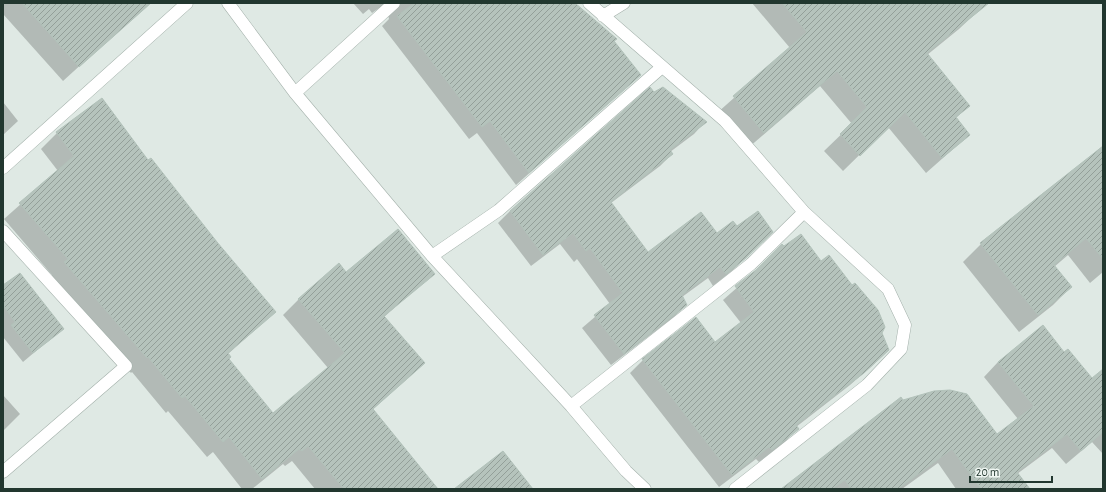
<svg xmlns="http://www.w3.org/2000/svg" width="1106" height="492" font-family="'Alegreya Sans',sans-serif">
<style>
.shadow{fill:#0003}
.building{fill:url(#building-hatch);stroke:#b2c2ba}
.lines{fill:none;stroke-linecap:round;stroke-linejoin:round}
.street-casing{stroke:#a3b0aa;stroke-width:13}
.street{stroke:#fff;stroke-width:12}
</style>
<defs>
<pattern id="building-hatch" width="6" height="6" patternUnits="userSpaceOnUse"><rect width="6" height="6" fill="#b5c3bc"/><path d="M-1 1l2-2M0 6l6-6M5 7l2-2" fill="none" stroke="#939f99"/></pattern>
</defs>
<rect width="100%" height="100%" fill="#dfe9e4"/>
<path class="shadow" d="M3 3H133L140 11 63 81 3 14Z
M353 3H563L613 42 640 75 516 185 477 133 469 139 382 26 389 19 387 11 379 8 372 13 369 9 363 14Z
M752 3H973L976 13 959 29 927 55 968 106 956 118 969 135 926 173 888 127 843 171 824 151 852 124 820 86 748 148 717 113 790 48Z
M654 94 705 122 694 134 670 152 672 154 660 166 611 203 648 254 737 228 772 232 733 270 713 286 708 278 682 297 686 305 674 317 611 365 582 328 610 304 577 259 574 262 560 244 531 266 498 223 510 211Z
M102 99 148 162 275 312 228 354V359L273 415 328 368 283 315 298 300 339 265 346 273 433 274 384 317 424 363 372 410 437 489H315L292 461 285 466 283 464 252 489H242L213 452 207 457 168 411 166 413 132 372 131 373 49 278 52 275 4 219 58 171 41 149 57 133Z
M3 102 18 121 3 135Z
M1103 147V272L1090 283 1068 255 1054 267 1071 287 1053 305 1019 332 963 262 981 244Z
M821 263 880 333 875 363 850 385 796 427 797 429 785 442 759 462 756 459 719 487 630 373 643 360 696 318 714 343 741 323 723 300 756 271Z
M3 286 62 329 23 362 3 337Z
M1043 327 1064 354 1103 388V454L1092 442 1066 464 1052 448 1017 474 1028 489H956L938 463 902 489H899L896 485 892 489H785L903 401 997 435 1018 419 984 377 998 362Z
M3 395 20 414 3 431Z"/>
<path class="building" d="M22 3H151L79 67Z
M414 3H575L617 39 614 41 641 75 529 173 490 121 482 127 397 16Z
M782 3H989L927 53 970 106 956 117 970 135 942 158 905 112 860 156 840 134 867 107 837 71 764 133 733 96 807 32Z
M650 87 654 92 663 87 707 122 670 150 673 154 611 202 648 252 701 212 717 233 733 221 737 226 758 211 773 232 746 258 726 274 720 267 682 295 687 305 624 354 594 315 623 293 590 248 586 251 573 233 543 255 510 211Z
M102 98 148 160 151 158 217 242 276 312 228 353 231 357 229 359 273 413 345 353 298 299 339 263 346 272 398 229 435 274 384 316 425 363 373 409 438 489H344L308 446 302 451 299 449 262 479 229 437 223 442 185 396 182 398 148 357 147 358 64 262 68 259 19 203 74 156 56 132Z
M1103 146V259L1086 238 1054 265 1072 287 1038 315 980 243Z
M801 234 821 261 829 255 852 285 855 283 878 310 885 327 882 333 889 350 864 373 796 425 799 429 772 450 769 447 732 475 642 359 696 317 715 342 754 312 735 286 756 270 782 244 784 246Z
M20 273 64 329 33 353 11 325 15 322 3 305V285Z
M1043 325 1064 352 1068 349 1092 378 1103 369V432L1081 451 1067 434 1017 472 1030 489H981L952 449 898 489H851L845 480 832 489H781L901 397 903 400 934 391 950 390 967 394 997 434 1034 406 998 362Z
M503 451 533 489H454Z"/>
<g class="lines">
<g class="street-casing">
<path id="street" d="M228 3 295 93 432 256 571 406 626 471 645 489
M589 3 725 121 804 212 888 289 905 325 901 349 867 385 735 489
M603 16 624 3
M295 93 394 3
M3 168 187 3
M3 231 126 366 3 472
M432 256 499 210 662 67
M571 406 751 264 804 212"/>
</g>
<use href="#street" class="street"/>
</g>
<rect width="1106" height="492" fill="none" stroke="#22372f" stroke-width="8"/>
<path d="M970 476v6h82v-6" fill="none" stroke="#22372f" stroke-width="2"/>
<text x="976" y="476" font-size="12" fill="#22372f" stroke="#eff6f2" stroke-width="3" paint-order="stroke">20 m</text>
</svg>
